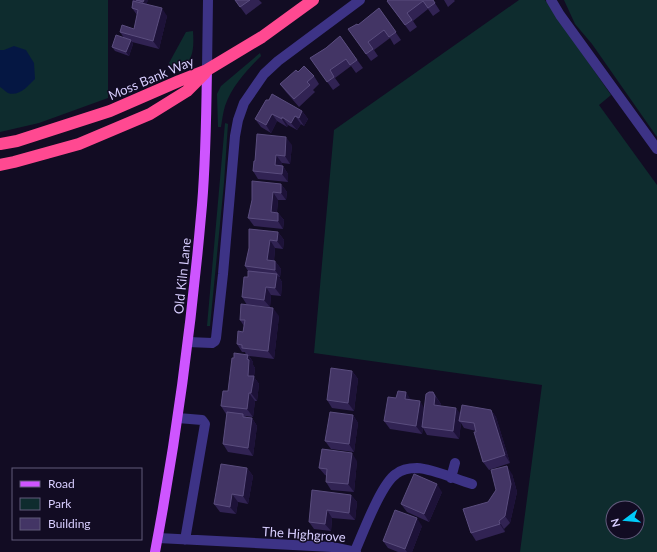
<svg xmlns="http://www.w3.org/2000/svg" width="657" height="552" font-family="Lato,sans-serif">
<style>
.green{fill:#0e2c2e;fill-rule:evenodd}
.water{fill:#051743}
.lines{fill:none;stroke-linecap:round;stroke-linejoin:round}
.minor{stroke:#3d3386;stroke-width:10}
.major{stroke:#ce55ff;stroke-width:10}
.highway{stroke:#ff4991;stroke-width:12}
.wall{fill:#312353}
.shaded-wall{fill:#1d1238}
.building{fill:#433565;stroke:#5a4d7e}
.labels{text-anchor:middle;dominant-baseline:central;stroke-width:3;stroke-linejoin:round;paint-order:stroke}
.street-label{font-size:13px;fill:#d8ceff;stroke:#120c23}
</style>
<rect width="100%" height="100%" fill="#120c23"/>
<path class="green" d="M0 0H108V98L39 123 0 132Z
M519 0H545L611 95 599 105 657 185V552H520L542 385 314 353 334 130ZM613 508H637V532H613Z
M564 0H657V137L592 44 575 24Z
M193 31C194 48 194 65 175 70L169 63 186 32Z
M260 53 261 56C247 70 232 86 225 106 223 113 222 120 221 127H218L217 94 221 86Z
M225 123 228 124 224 183 210 326H207Z"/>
<path class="water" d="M14 46 26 50 34 63 35 79C28 86 19 97 8 93 6 92 2 88 0 87V50H4Z"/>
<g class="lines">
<path class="minor" d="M551 0 560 15 657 149
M207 70 208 0
M188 342 212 343 215 341 216 338 223 274 235 136 238 120 244 103 264 74 278 61 360 0
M178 418 202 420 205 424 185 540
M451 478 455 463
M158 538 332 547 356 552
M355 551C363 533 381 484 396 474 402 469 410 468 417 468 434 469 455 479 472 484"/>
<path class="major" d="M155 552C176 441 191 329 201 216 206 167 206 119 207 70"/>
<path class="highway" d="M0 144 17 141 110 111 179 81 207 70 262 37 313 0
M0 165 14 162 79 144 150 114 187 91 205 73"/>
</g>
<path class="wall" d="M132 0H148L146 4 167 16 159 49 132 42 133 44 129 56 115 51 112 47 124 38 120 32 134 29 137 15 132 8 133 1Z
M235 0H259L262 3 246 15Z
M433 0 440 11 433 16 428 9 413 21 417 27 410 32 387 1Z
M444 0H454L455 1 448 7Z
M379 8 401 40 394 45 390 38 374 50 378 56 371 61 348 29 358 25Z
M340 36 363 68 356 73 351 66 335 78 340 85 333 90 310 58 326 48Z
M298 72 314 76 319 84 313 90 315 92 299 107 286 92 280 84Z
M266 100 302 111 308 119 304 126 301 124 297 130 288 125 287 127 277 121 271 133 261 127 255 119Z
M292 145 290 164 282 163 281 166H283L288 174V182L258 179 253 171 255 161Z
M281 184 287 192 286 200H278L277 212 278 213 284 220 283 229 254 226 248 218 252 200Z
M278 232 284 240 283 249 275 248 274 261H275L281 269 280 277H279L282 282 281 296 271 295 270 307 247 305 242 297 248 277V271L245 266 249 248Z
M279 316 274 359 249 356 253 362V365L255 368 254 377 259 384 257 401H255L253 417 245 416 246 417 252 418 257 426 253 456 228 452 223 444 227 414H226L221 406 228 391 234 358 246 355 245 352H242L237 344 243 332 244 326 240 320Z
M352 371 358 379 354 411 332 408 327 400Z
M433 392 441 404 440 406 460 413 491 410 496 417 510 463 489 470 483 462 476 431 464 428 461 423 459 439 427 435 423 428 422 434 390 429 384 421 411 400 424 408Z
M353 415 358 423 354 452 331 449 325 441Z
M357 461 354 492 331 490 326 482 327 476 325 475 319 468Z
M247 468 253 476 248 504 238 502 236 514 220 512 214 504Z
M512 474 517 492 510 523 504 529 505 532 476 541 471 533 488 502Z
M442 492 429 522 407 512 401 504Z
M351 495 357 502 355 520 332 518 331 531 314 529 309 522Z
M422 526 412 552H398L388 548 383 541Z"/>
<path class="shaded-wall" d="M144 0H148L146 6 143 2Z
M162 8 167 16 159 49 153 41Z
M131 40 133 44 129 56 126 52Z
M302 111 308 119 304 126 299 118Z
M272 114 277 121 271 133 266 125Z
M295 116 301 124 297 130 291 123Z
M282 117 288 125 287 127 282 119Z
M286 137 292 145 290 164 285 156Z
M276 155 282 163 281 173 275 165Z
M283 166 288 174V182L282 174Z
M281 184 287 192 286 200 281 193Z
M273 192 278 200 276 219 271 212Z
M278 213 284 220 283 229 278 221Z
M278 232 284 240 283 249 277 241Z
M270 240 275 248 273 268 267 260Z
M275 261 281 269 280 277 275 270Z
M277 274 282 282 281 296 275 288Z
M266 287 271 295 270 307 264 300Z
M273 308 279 316 274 359 268 351Z
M248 355 253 362V365L255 368 254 377 259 384 257 401 251 393 248 376Z
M352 371 358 379 354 411 348 403Z
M406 392 411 400 405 399Z
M249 393 255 401 253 417 247 409Z
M435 396 441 404 439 413 434 405Z
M420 401 425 409 422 427 423 428 422 434 416 426Z
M456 408 462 416 459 421 461 423 459 439 453 431Z
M491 410 496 417 510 463 505 455Z
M353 415 358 423 354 452 349 444Z
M252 418 257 426 253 456 248 448Z
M352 453 357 461 354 492 348 484Z
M507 466 512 474 517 492 510 523 505 516Z
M247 468 253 476 248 504 243 496Z
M437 484 442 492 429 522 424 514Z
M232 494 238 502 236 514 230 507Z
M351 495 357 502 355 520 349 513Z
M327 510 332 518 331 531 325 524Z
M417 518 422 526 412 552H407L405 549Z
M499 521 504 529 505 532 500 524Z"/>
<path class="building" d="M136 0H144L143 2Z
M235 0H250L240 7Z
M388 0H433L435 3 428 8 423 1 407 13 412 20 405 25 387 1Z
M133 1 162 8 153 41 120 32 122 25 134 29 138 10 132 8Z
M379 8 396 32 389 37 384 30 368 42 373 49 366 54 348 29 357 24 358 25Z
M116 35 131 40 126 52 112 47Z
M340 36 357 60 350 65 346 59 330 70 334 77 327 82 310 58 326 48Z
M304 66 314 76 307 82 310 85 294 99 280 84 296 70 298 72Z
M272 94 302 111 299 118 295 116 291 123 282 117V119L272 114 266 125 255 119 266 100H269Z
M257 134 286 137 285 156 276 155 275 165 283 166 282 174 253 171 254 161H255Z
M252 181 281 184V193L273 192 271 212 278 213V221L248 218 252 200Z
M249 229 278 232 277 241 270 240 267 260 275 261V270L245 266 249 248Z
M248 271 277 274 275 288 266 287 264 300 242 297 244 277H248Z
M241 304 273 308 268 351 242 348V345L237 344 238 331 243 332 245 320H240Z
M234 353 248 355 247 359 249 360 248 376H254L251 393H249L247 409 221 406 223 391H228L232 358H234Z
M331 368 352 371 348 403 327 400Z
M398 391 406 392 405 399 420 401 416 426 384 421 388 397 396 398Z
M429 392H433L435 396 434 405 456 408 453 431 422 427 426 394Z
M462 405 491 410 505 455 483 462 474 432H476L474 423 459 421Z
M227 412 243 414V417L252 418 248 448 223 444Z
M330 412 353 415 349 444 325 441Z
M322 449 352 453 348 484 326 482 327 469 319 468Z
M221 464 247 468 243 496 232 494 230 507 214 504Z
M507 466 511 484 505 516 499 521 500 524 471 533 463 509 488 502 496 490 491 470Z
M414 474 437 484 424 514 401 504Z
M312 490 351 495 349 513 327 510 325 524 309 522Z
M395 510 417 518 405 549 383 541Z"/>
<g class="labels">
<g class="street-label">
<text transform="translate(151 78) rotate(-23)">Moss Bank Way</text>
<text transform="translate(182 276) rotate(-84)">Old Kiln Lane</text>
<text transform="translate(304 534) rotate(4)">The Highgrove</text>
</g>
</g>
<rect x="12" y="468" width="130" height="72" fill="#120c23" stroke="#615a7b"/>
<rect x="20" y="481" width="20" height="6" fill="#ce55ff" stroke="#615a7b"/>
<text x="48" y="488" font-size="12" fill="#d8ceff">Road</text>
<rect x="20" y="498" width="20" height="12" fill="#0e2c2e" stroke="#615a7b"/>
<text x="48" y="508" font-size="12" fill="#d8ceff">Park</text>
<rect x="20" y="518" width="20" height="12" fill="#433565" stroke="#615a7b"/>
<text x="48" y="528" font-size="12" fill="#d8ceff">Building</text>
<g transform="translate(625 520) rotate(254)"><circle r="19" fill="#120c23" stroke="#615a7b"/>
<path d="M0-3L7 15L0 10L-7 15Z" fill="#00cbf9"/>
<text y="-6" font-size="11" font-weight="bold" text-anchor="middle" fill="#d8ceff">N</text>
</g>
</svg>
